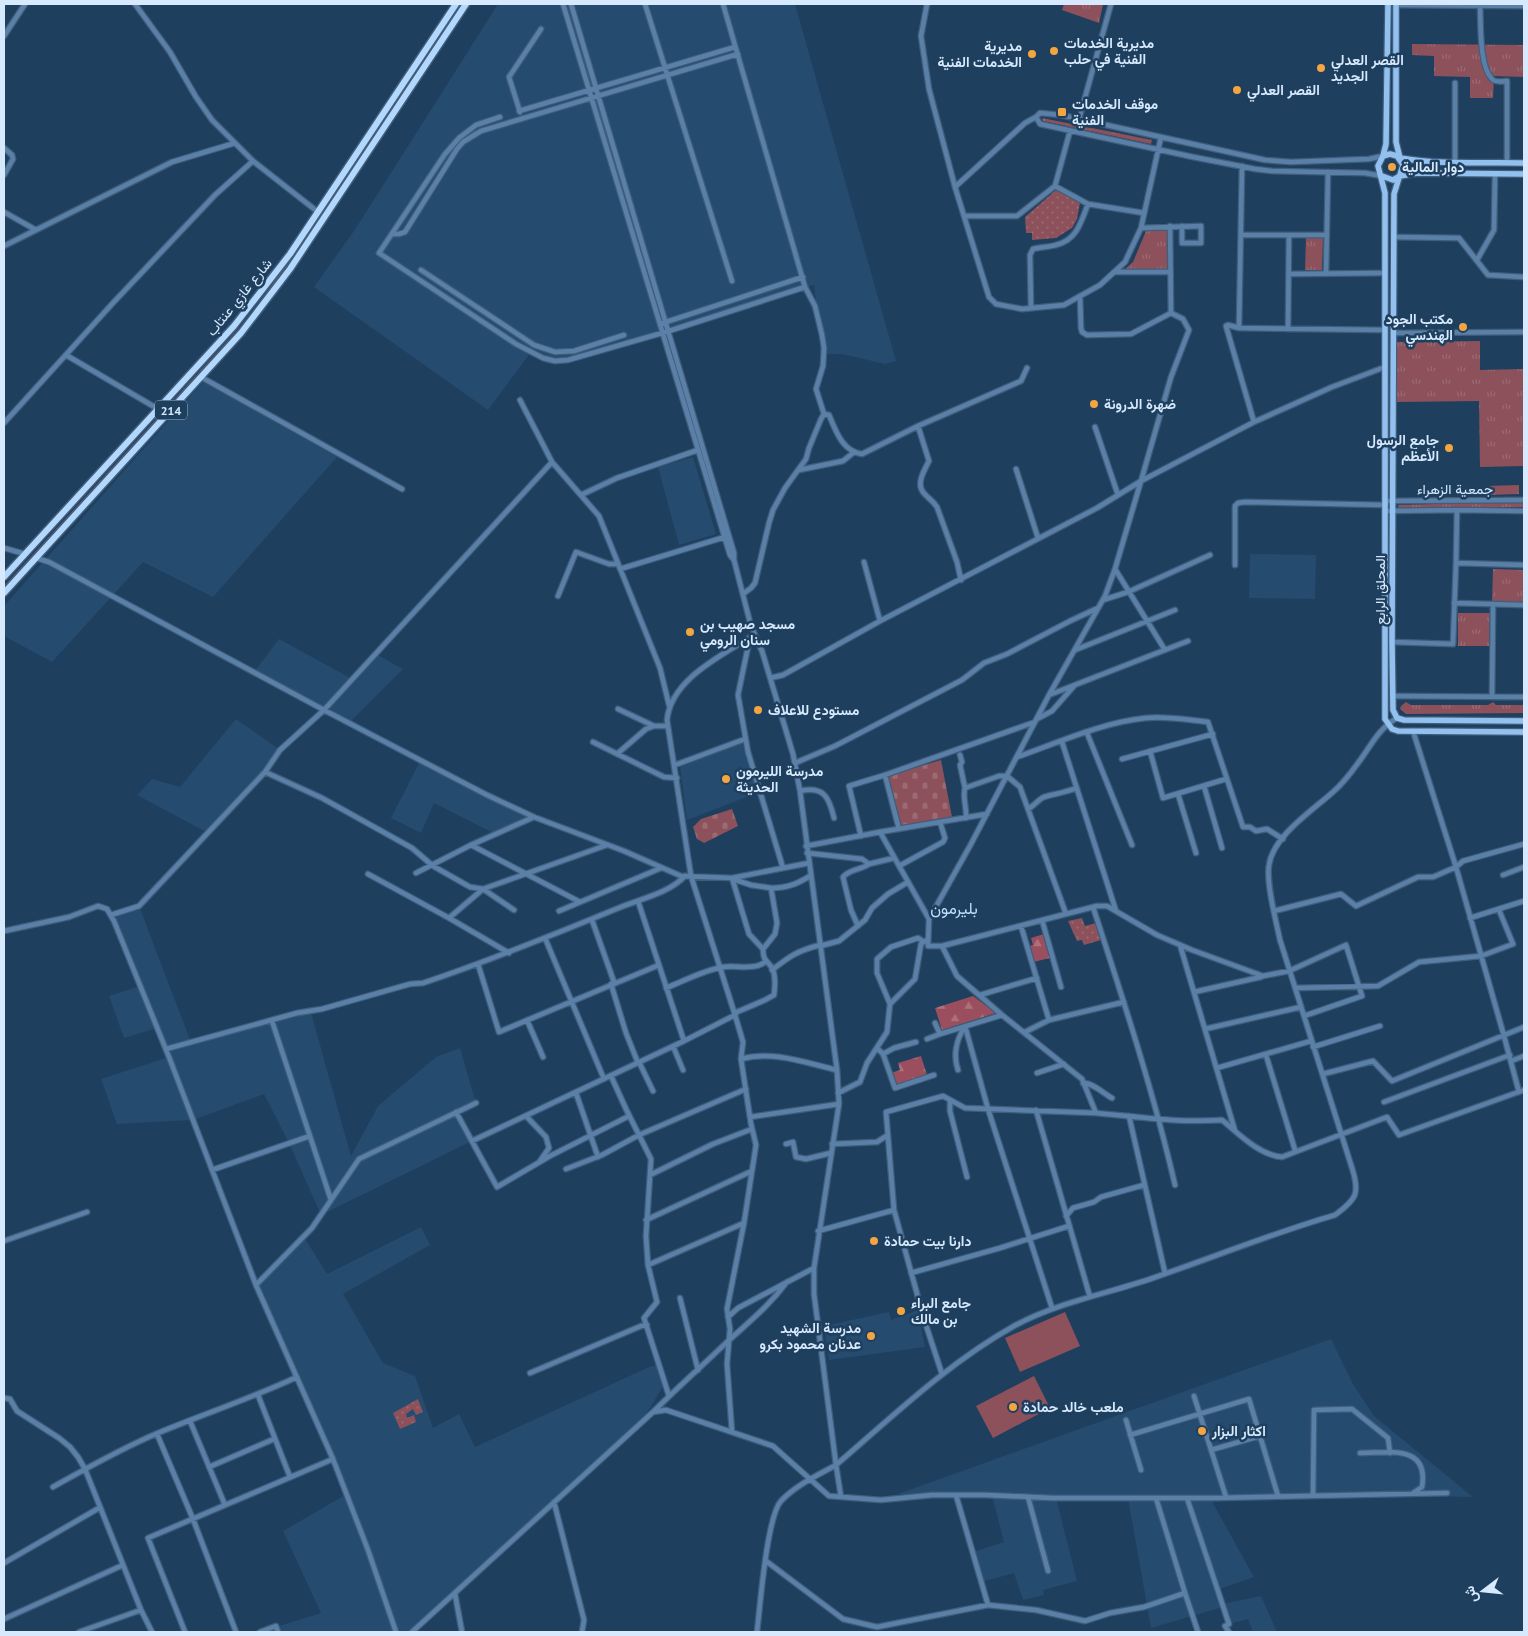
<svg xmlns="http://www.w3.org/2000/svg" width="1528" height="1636" font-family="'PT Sans',Vazirmatn,sans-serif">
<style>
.built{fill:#254b6f}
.grass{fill:url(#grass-tufts)}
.forest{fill:url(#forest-firs)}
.cemetery{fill:url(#cemetery-stones)}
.garden{fill:url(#garden-dots)}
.pitch{fill:#8c515b}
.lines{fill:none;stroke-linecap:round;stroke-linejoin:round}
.minor-casing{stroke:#405e7b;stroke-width:7}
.major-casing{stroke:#405e7b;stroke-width:8}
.highway-casing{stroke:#405e7b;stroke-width:9}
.minor{stroke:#5a80a7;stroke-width:4.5}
.major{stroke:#92c0ef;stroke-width:5.5}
.highway{stroke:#b3d8fd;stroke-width:6}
.poi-dot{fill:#f2a541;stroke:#1f3f5f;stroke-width:2}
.labels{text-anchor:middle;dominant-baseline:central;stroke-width:5;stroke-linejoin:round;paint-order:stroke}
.shield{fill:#1f3f5f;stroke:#9fb6ce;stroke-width:1}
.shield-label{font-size:12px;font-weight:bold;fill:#d6e9fd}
.poi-label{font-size:14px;font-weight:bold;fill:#d6e9fd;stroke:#1f3f5f;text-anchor:start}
.street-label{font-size:14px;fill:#d6e9fd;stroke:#1f3f5f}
.quarter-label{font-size:16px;fill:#c1dffe;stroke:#1f3f5f}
</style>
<defs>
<pattern id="grass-tufts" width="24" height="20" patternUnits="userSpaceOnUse" patternTransform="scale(1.25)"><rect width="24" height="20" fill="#8c515b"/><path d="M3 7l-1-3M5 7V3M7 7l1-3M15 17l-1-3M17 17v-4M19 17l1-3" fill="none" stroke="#9b6a73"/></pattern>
<pattern id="forest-firs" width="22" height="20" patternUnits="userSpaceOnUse" patternTransform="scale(1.25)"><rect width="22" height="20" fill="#9b4e5d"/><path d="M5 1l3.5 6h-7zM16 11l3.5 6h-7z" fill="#ad707d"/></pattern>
<pattern id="cemetery-stones" width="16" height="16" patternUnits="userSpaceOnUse" patternTransform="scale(1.25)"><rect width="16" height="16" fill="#8c515b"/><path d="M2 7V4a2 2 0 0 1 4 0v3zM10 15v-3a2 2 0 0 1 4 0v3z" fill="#9b6a73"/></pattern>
<pattern id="garden-dots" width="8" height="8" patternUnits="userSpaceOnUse" patternTransform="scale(1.25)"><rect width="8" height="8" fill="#8c515b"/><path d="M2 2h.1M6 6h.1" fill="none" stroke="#9b6a73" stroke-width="1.8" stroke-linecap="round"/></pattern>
</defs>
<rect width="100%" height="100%" fill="#1f3f5f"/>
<path class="built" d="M498 4H795L896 361 885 364 842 354H823L814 285 568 360 531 352 488 410 314 287 356 228Z
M203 382 337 457 213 597 143 562 52 662 4 636V606Z
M693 457 716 534 679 545 658 467Z
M1250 554 1316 555 1315 599 1249 598Z
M279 639 352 679 376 654 403 669 349 723 254 672Z
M236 719 280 750 265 772 208 833 137 795 152 779 180 787Z
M742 743 757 793 687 820 680 767Z
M420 761 534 817 495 834 434 803 421 833 391 818Z
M139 906 191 1042 310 1009 351 1156 378 1106 436 1057 460 1048 476 1103 456 1111 472 1141 321 1215 289 1143 264 1094 193 1120 117 1124 101 1079 169 1057 157 1028 124 1038 109 996 140 986 111 915Z
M421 1227 430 1245 343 1294 383 1363 415 1376 433 1428 459 1414 475 1447 649 1367 658 1365 665 1383 641 1423 409 1632H260L321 1613 283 1531 347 1494 256 1285 304 1237 327 1274Z
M918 1310 925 1347 829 1360 824 1326 889 1312 891 1320Z
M1331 1339 1353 1384 1374 1416 1473 1497 1373 1495 1210 1498 1254 1577 1217 1590 1222 1604 1261 1596 1277 1632H1253L1248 1619 1229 1624 1223 1607 1151 1628 1128 1498H1056L1077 1581 1043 1590 1044 1595 1023 1600 1014 1573 981 1582 973 1552 1004 1542 992 1496 898 1494Z"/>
<path class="grass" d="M1064 4H1103L1099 23 1062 10Z
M1412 44 1524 45V77L1494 76 1493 98H1470V77L1434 76V56L1412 55Z
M404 88 327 209 251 318 4 589V586L251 315 322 212Z
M1042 118 1152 140 1151 144 1043 121Z
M1146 231H1170V268L1167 270 1123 271 1133 262Z
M1306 237H1323L1322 270H1305Z
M1480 341V370L1524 369V466L1480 467 1479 401 1397 402V342Z
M1519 485V494L1487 495 1486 486Z
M1509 502 1524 503V507L1399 508 1398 506 1399 505Z
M1493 569 1524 570V603L1492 602Z
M1458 613H1490L1489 646H1458Z
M1406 702 1411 705H1488L1493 702 1496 705H1524V713L1406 714 1400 709 1401 706Z"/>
<path class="forest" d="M1044 934 1050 958 1033 962 1029 946 1033 945 1031 938Z
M973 996 996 1013 942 1030 935 1008Z
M921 1056 927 1075 895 1086 891 1073 900 1070 898 1063Z"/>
<path class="cemetery" d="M941 760 952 817 901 826 888 776Z
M732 809 738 826 704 843 697 839 693 827 701 819Z"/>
<path class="garden" d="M1056 190 1081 197 1077 219 1072 228 1056 238 1032 240V233H1026L1025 217Z
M1082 918 1085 926 1096 923 1101 940 1084 945 1082 940 1077 941 1068 921Z
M418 1399 423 1412 416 1415 413 1409 406 1414 407 1418 414 1415 416 1422 400 1429 393 1413Z"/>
<path class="pitch" d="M1065 1312 1080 1346 1020 1372 1005 1338Z
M1034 1376 1050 1408 993 1438 976 1406Z"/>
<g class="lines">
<g class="minor-casing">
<path id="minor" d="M135 4 170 52 196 97 212 120 253 161 318 212
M563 4 730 555 734 560
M571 4 734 553V560L751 626 762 651 793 754 800 791 837 1070 839 1104 814 1268V1294L836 1465C818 1475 796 1485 781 1501 767 1516 760 1607 757 1632
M645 4 732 281
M723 4 805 287 815 306 822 335 824 348 823 366 816 389 824 414 821 419 809 448 806 459 785 488 773 510 769 523 755 583 751 588 743 594
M927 4 921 36 929 89 955 187 1025 123 1036 117
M1396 5 1524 6
M1480 6C1481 24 1479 66 1492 79 1495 83 1503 81 1507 81V162
M4 36 25 4
M1455 83V163
M519 111 735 47
M520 112 509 77 541 29
M500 117 476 125 459 138 445 154 379 253 516 344 543 358 555 361 568 360 669 331 805 287
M1079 119 1111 4
M4 148 12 155 13 159 4 175
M1242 166 1239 328 1385 330
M1382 176 1365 173 1272 171 1255 169 1193 157 1040 124 1036 117 1040 113 1061 115 1265 160 1291 162 1369 159 1383 156
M1055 186 1070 131
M955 187 989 297 996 304 1022 309 1064 305 1100 285 1125 262 1141 228 1161 137
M4 212 36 230
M965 216H1017L1055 186 1088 204
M1170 226 1171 313
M1141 228 1201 226V243H1182V226
M392 234H399L405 232 457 149 463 142 481 131 738 54
M1241 235H1327
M1394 237 1459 238 1488 275 1524 277
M4 246 172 162 235 143
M1477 260 1494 230 1495 174
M421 270 534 345 555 352 574 351 624 335
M1114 272H1170
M1289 274 1385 273
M1326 274 1328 172
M1031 308 1030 255 1033 249C1041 247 1049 247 1056 245 1077 240 1081 222 1088 204L1144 213
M660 324 803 277
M1239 328 1228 325 1226 326 1254 422
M1288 329 1289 235
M1393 333 1524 332
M66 355 158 409
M201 377 402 489
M520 400 552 462 599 516 660 668 669 705
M824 414 829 415C836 431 842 451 862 454L918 426 1021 381 1027 368
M4 423 112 304 215 195 253 161
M918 426 929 461C925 469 916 483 923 492 927 498 932 499 937 507L957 562 961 580
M1095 427 1118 495
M1016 469 1038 538
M799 470 843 461 853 453
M581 495 617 478 698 450
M1385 501 1524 500
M1457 510 1456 563 1524 565
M1386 511 1457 510 1524 511
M4 548 25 554
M36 558 49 562 324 710 487 795 534 817 624 851 681 876 732 878 809 863
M864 562 880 621
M1235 565V506L1238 503 1245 502 1386 505
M620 569 725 537
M1115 569 1165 650
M558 596 576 552 609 564H617
M1103 600 1128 592 1210 555
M1454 603 1524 605
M750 637 738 695 748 752 783 868
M1392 642 1453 644 1456 563
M1075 650 1175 610
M770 678 783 675 880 621 1097 508 1141 481 1171 377 1189 330 1183 319 1171 313 1131 334 1087 335 1082 332 1081 328 1080 296
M1049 695 1188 641
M1392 696 1524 697
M1492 697 1493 604
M618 709 654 726H668
M1037 719 1052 711 1074 686
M1413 731 1456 867 1504 1036 1519 1092
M1087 733 1132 845
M593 742 664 777 677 778
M1062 742 1116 911
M1150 751 1163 798 1226 779
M617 754 646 729 654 726
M960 755 962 762 960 765 965 788
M1017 757C1057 743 1103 722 1146 718 1167 716 1188 720 1208 722L1243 827H1250L1256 831 1267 829 1283 839
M1122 759 1213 734
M795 763 835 746 962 680 984 663 1007 654 1070 621 1098 608
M675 765 745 739
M265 772 322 798 412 848 433 866 470 887 483 889 514 910
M885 775 899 829
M1204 786 1222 848
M800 791C824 786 829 797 834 818
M1178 794 1196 853
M1028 809C1034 806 1039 799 1044 797 1055 794 1066 792 1077 788
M966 818C967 807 962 797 965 788L999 776H1007L1020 787 1066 914
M880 832 987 814
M861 836 849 786 885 775 1035 722
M471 845 580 902
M806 846 880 832 929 919 928 946H942L1097 906H1107L1157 935 1192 950 1263 976 1289 971 1346 945 1362 996 1304 1016
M807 853 862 859 869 864 894 858
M899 866 943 842 945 838 940 822
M416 873 471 845 534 817
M368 874 449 918 509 953
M1503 875 1524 867
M733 879 751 885 771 888 777 923 775 934 763 949
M771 888C787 888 797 884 810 876
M638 901 684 1041
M1093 907C1123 999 1153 1090 1175 1185
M559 911 661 868
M1274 911 1341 894 1356 906 1418 877H1433L1456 867 1463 861 1524 844
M111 915 139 906 265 772 280 750 324 710 552 462
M449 918 483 889 607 845
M1470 918 1524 901
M929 919 971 844 1049 695 1105 596 1115 569 1141 481 1254 422 1332 387 1385 367
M592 920 614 982
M1042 920 1061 987
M858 926 851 910 843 877C850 869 861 870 869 864
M1021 926 1049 1020
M4 931 69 917 98 906 107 909 114 921 169 1057 256 1285 333 1459 368 1550 396 1632
M545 938 604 1079
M1180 945 1235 1131
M820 946 839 941 865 920 872 908 888 894 908 882
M942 946 957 976 1002 1015 1082 1079 1096 1113C1138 1117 1180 1123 1222 1120 1239 1134 1259 1155 1282 1157L1387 1117 1399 1135 1524 1090
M478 964 499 1032 659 965
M772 970C790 956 797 951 820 945
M611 984 626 1033 638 1063
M666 988C684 981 704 970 723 967 736 965 756 971 766 961
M1295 988 1378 986 1419 962 1481 956 1513 944 1499 910
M1194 992 1261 977
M980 995 1037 978
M890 1004 877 973V959L891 947 918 938 924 942
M527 1020 543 1057
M272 1021 331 1200
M935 1023 940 1034 1002 1015
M965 1026 988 1109 1052 1308
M1205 1029 1301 1007
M1025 1032 1049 1020 1124 1002
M927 1039 940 1034
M673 1046 683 1070
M1313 1047 1380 1026
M877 1048 883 1054 895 1088 934 1075
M166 1049 297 1013 322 1009 410 984 423 983C489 961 553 935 616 909 639 899 668 894 685 876
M883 1054 894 1048 916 1042
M1266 1055 1295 1150
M741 1059 743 1042 735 1015 691 876 667 720C671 680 719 657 749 638
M1511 1061 1524 1056
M639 1062 653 1091
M1217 1068 1311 1041
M958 1070C953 1056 956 1039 965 1027
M1037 1073 1064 1064
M1323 1074 1373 1061 1392 1081 1524 1027
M611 1076 626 1109 651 1159 646 1236 648 1265 657 1302 644 1318 669 1396
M1083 1083C1093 1083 1103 1093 1112 1098
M576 1093 598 1157
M838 1093 860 1082 867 1063 887 1032 890 1004 915 979 921 944 928 939
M950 1100V1111L967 1177
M1384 1102 1510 1055
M1036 1110 1090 1297
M456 1112 497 1187 550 1156 629 1116
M526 1116 546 1137 549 1148 540 1161
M1129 1116 1165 1273
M750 1117 839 1104
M472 1141 684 1041 735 1015 737 1012 765 1000 774 995C775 987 776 978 773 970 768 959 763 963 763 949L749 934 732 878
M786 1144 793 1142 796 1157 806 1159 831 1153
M832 1144 877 1142 888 1135
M566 1169 602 1155 639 1135 746 1089
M212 1170 310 1136
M650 1175 713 1144 752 1129
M1066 1216 1073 1208 1094 1202 1101 1197 1144 1185
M646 1220 752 1171
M818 1231 894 1210
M4 1241 87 1212
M648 1265 744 1223
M911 1273 1000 1248 1069 1226
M256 1285 312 1228 359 1159 476 1103
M680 1298 698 1370
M728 1317 738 1308 814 1268
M530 1373 641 1326 647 1325
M942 1374 924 1319 894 1210 886 1112 943 1096 965 1108 1096 1113
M258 1395 290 1477
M1194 1396 1226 1497
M4 1398 10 1399 17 1411 59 1438 70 1447 78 1457 85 1469 141 1610 152 1632
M654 1411C677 1388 703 1365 727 1342 750 1321 768 1307 787 1282
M1126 1420 1141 1470
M190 1421 225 1505
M732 1432 727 1364 730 1329 727 1309 744 1223 756 1145 751 1124 741 1059C773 1050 806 1063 837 1070
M157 1434 193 1519 236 1632
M1130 1435 1249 1399 1260 1436
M1211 1450 1260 1436 1278 1496
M1360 1453C1389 1453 1429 1444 1422 1487L1413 1493
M209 1467 274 1439
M53 1487C87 1468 122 1448 158 1433 204 1414 252 1398 297 1377
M956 1495 988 1605
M1313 1496 1314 1410 1352 1409 1388 1438 1390 1453
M841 1497 836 1465C893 1416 948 1363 1014 1326 1058 1302 1107 1294 1153 1278 1214 1257 1273 1233 1335 1215 1357 1199 1360 1193 1352 1168L1280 940C1276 921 1266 883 1269 865 1273 836 1313 810 1333 792 1342 784 1351 773 1358 763 1371 746 1378 729 1397 718
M1028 1497 1048 1571
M1187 1498 1229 1624 1225 1626 1229 1632
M554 1502 584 1620 582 1632
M766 1561 843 1619 877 1627 988 1605 1036 1610 1085 1621 1110 1613 1144 1607 1185 1593 1156 1498
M4 1563 99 1508
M1185 1593 1198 1632
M455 1594 462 1632
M4 1619 123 1565
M79 1632 141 1610
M185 1632 148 1538 333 1459
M260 1632 276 1626 278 1632
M412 1632 653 1412 666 1410 773 1446 829 1496 881 1500 932 1495H986L1052 1498H1214L1447 1493"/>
</g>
<g class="major-casing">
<path id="major" d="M1388 4 1386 144 1383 156 1378 166 1385 193V719L1392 729 1398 731 1524 732
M1396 4V142L1400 158C1441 165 1483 162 1524 163
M1383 156 1390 154 1397 156 1403 165 1394 194 1392 642 1393 710 1397 718 1404 720 1524 721
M1382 176 1393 180 1400 176 1417 173 1524 174"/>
</g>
<g class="highway-casing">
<path id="highway" d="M4 577 234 326 290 254 456 4
M4 593 241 333 290 269 466 4"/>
</g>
<use href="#minor" class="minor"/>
<use href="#major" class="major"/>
<use href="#highway" class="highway"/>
</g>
<g class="poi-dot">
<circle cx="1054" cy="51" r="5"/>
<circle cx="1032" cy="54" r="5"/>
<circle cx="1321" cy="68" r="5"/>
<circle cx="1237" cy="90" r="5"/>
<rect x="1057" y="107" width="10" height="10" rx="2.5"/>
<circle cx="1392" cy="167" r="5"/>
<circle cx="1463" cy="327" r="5"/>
<circle cx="1094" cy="404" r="5"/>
<circle cx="1449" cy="448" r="5"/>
<circle cx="690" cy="632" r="5"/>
<circle cx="758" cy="710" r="5"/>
<circle cx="726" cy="779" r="5"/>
<circle cx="874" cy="1241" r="5"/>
<circle cx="901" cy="1311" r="5"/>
<circle cx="871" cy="1336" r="5"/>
<circle cx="1013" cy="1407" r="5"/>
<circle cx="1202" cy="1431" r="5"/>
</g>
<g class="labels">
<rect class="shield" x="155" y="400.5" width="32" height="19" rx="4"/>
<g class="shield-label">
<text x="171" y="410">214</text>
</g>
<g class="poi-label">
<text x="1064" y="43">مديرية الخدمات<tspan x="1064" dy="16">الفنية في حلب</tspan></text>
<text x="1022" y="46" text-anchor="end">مديرية<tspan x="1022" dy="16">الخدمات الفنية</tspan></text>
<text x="1331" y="60">القصر العدلي<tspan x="1331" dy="16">الجديد</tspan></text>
<text x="1247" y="90">القصر العدلي</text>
<text x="1072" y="104">موقف الخدمات<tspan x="1072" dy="16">الفنية</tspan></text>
<text x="1402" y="167">دوار المالية</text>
<text x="1453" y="319" text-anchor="end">مكتب الجود<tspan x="1453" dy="16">الهندسي</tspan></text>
<text x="1104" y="404">ضهرة الدرونة</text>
<text x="1439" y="440" text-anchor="end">جامع الرسول<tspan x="1439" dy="16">الأعظم</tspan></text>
<text x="700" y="624">مسجد صهيب بن<tspan x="700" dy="16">سنان الرومي</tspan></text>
<text x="768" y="710">مستودع للاعلاف</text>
<text x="736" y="771">مدرسة الليرمون<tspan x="736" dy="16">الحديثة</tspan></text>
<text x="884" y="1241">دارنا بيت حمادة</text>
<text x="911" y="1303">جامع البراء<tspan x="911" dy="16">بن مالك</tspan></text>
<text x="861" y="1328" text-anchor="end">مدرسة الشهيد<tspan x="861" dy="16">عدنان محمود بكرو</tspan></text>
<text x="1023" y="1407">ملعب خالد حمادة</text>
<text x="1212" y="1431">اكثار البزار</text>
</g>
<g class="street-label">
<text transform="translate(239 297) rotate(-51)">شارع غازي عنتاب</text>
<text x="1455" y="489">جمعية الزهراء</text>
<text transform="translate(1380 590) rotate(-90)">المحلق الرابع</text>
</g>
<g class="quarter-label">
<text x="954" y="908">بليرمون</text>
</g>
</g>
<rect width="1528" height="1636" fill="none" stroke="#d6e9fd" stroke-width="10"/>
<g transform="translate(1483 1591) rotate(254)" stroke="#1f3f5f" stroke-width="4" paint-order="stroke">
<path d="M0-4L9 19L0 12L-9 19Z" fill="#d6e9fd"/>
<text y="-8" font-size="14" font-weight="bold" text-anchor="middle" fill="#d6e9fd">ش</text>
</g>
</svg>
